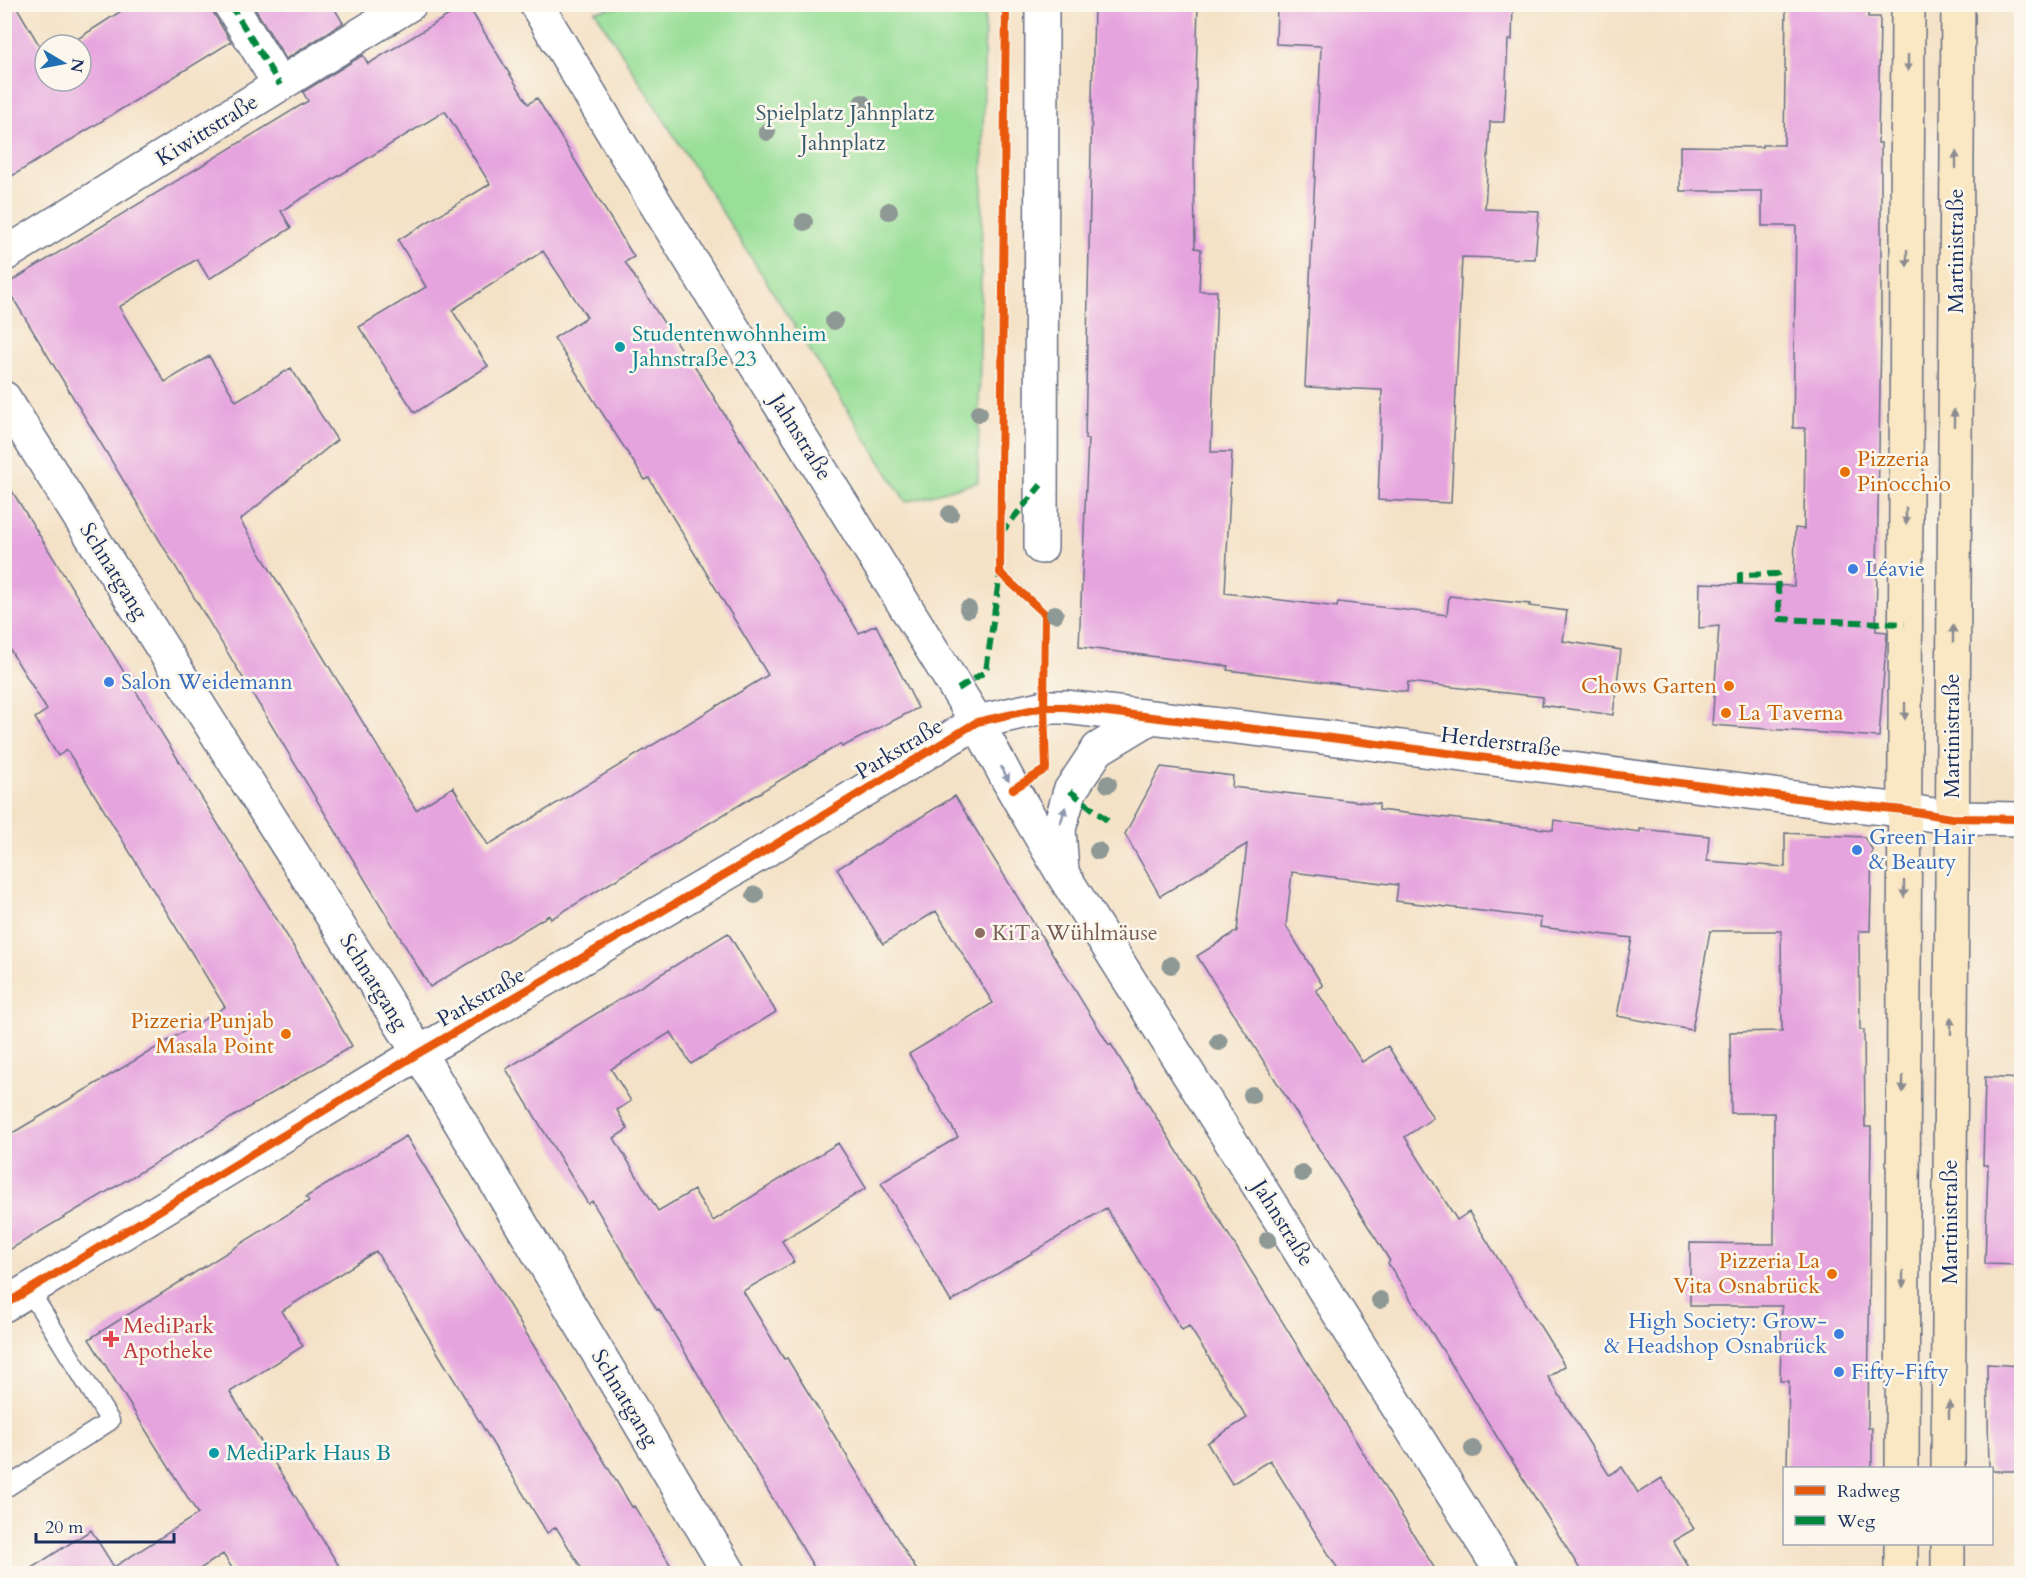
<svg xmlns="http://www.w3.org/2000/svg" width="2026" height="1578" font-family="Cardo,serif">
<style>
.green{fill:#99df98;stroke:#5a877b;stroke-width:1.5}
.building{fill:#e6a4de;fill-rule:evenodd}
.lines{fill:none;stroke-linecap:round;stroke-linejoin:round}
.service-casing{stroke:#676e83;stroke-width:21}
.minor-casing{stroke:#676e83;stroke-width:36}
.secondary-casing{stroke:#676e83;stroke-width:36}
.service{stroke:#fff;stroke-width:18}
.minor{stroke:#fff;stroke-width:33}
.secondary{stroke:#fae7c3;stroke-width:33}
.quiet{stroke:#00873e;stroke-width:6;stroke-dasharray:12 6;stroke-linecap:butt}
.cycleway-casing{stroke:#fbf7ec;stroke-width:11}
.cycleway{stroke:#e8590c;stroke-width:8}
.tree{fill:#8e9895}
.oneway{fill:#8a8b90}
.oneway2{fill:#8d97ae}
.culture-dot{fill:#0f9aa8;stroke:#fbf7ec;stroke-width:2}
.food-dot{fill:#e8710a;stroke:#fbf7ec;stroke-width:2}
.shop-dot{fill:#3f7fe0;stroke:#fbf7ec;stroke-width:2}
.education-dot{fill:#8d6e63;stroke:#fbf7ec;stroke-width:2}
.health-dot{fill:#e0444e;stroke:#fbf7ec;stroke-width:2}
.labels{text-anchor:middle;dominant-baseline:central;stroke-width:5;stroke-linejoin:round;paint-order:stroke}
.park-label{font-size:22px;fill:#3a5b6c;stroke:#fbf7ec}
.street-label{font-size:22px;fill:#1b2f5e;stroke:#fbf7ec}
.culture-label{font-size:22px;fill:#0d838f;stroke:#fbf7ec;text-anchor:start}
.food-label{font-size:22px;fill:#c56008;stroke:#fbf7ec;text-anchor:end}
.shop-label{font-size:22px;fill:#366cbe;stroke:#fbf7ec;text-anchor:start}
.education-label{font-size:22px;fill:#785e54;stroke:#fbf7ec;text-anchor:start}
.health-label{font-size:22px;fill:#be3a42;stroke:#fbf7ec;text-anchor:start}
</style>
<rect width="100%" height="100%" fill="#fbf7ec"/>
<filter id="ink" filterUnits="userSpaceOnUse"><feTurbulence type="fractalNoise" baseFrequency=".0167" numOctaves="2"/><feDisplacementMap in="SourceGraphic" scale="12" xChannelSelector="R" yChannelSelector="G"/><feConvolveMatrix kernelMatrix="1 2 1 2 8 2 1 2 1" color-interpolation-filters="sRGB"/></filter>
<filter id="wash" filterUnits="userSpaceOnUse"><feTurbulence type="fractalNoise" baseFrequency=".008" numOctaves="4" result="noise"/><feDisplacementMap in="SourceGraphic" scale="24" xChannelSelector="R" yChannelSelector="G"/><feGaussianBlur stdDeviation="1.35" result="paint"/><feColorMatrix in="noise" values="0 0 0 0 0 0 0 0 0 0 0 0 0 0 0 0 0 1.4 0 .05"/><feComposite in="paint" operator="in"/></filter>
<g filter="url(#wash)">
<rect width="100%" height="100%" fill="#f4e2c7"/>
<path class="green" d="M638 4 985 5 978 482 906 502 595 11Z"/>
<g id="blocks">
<path class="building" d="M4 4H15L45 55V81H81V45H68L132 4H211L214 14 231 42 4 181Z
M252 4H332L343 23 286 59Z
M467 4 528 104 537 98 634 257 625 262 690 364 693 363 740 440 741 439 859 633 876 625 918 708 842 747 840 744 551 919 549 915 430 987 5 285 308 101 303 92 363 55 368 64ZM445 111 490 184 398 240 426 287 359 327 415 413 488 366 452 310 543 251 587 317 554 338 645 480 649 478 768 675 488 845 453 787 416 810 240 520 337 440 291 368 236 401 209 356 165 382 119 307 197 259 209 279 291 228 281 211Z
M1094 4H1198L1194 155 1195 248 1201 249 1199 291H1217L1211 452H1232L1225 593 1337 607 1338 602 1447 615 1449 596 1530 604 1529 606 1567 611 1563 641 1621 650 1613 715 1542 705 1543 697 1408 682 1407 692 1227 670 1228 666 1079 647 1088 439H1085Z
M1277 4H1513L1512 40H1508L1504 122H1490L1485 209 1539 211 1535 259 1462 257 1451 503 1378 500 1382 390 1305 387 1321 46 1276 44Z
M1786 4H1869L1868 17H1880L1878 143H1881V331L1876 631 1887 632 1879 737 1712 725 1719 626 1699 628 1700 583 1794 586 1795 528 1804 529 1805 428H1793L1796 226H1762V191H1680V146L1762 147V145H1784Z
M4 478 289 939 352 1046 4 1253V1138L225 1007 67 750 58 756 35 718 47 710 4 640Z
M1161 767 1233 776 1232 787 1379 804V810L1553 830 1554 820 1640 832V829L1709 836 1707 861 1785 867V833L1864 837 1872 849 1870 931H1859L1860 1030H1864L1865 1127H1871L1868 1428H1872V1468H1787L1789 1381H1780L1782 1306H1690V1243L1774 1244V1113H1731L1730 1032 1782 1031 1781 931H1710L1692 1030 1617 1016 1632 938 1540 927 1541 918 1396 901 1398 885 1292 872 1286 926 1323 986 1316 990 1362 1062 1388 1046 1433 1118 1405 1137 1457 1220 1469 1212 1565 1366 1548 1377 1609 1475 1622 1467 1638 1493 1662 1478 1694 1529 1673 1541 1693 1574H1583L1388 1263 1390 1261 1197 956 1237 931 1247 844 1160 896 1125 834Z
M955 796 1109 1045 1111 1044 1438 1574H1341L1270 1460 1232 1484 1207 1443 1247 1418 1189 1326 1182 1330 1106 1208 951 1302 881 1183 958 1137 909 1054 993 1003 936 911 883 944 837 869Z
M728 933 776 1012 691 1064 671 1032 611 1069 631 1101 617 1110 628 1129 614 1138 658 1211 694 1190 713 1221 838 1143 866 1188 782 1241 794 1262 743 1291 784 1359 787 1358 919 1574H818L659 1309 657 1310 592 1201 588 1204 506 1069Z
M1985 1077 2022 1079V1265L1985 1264 1988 1165H1983Z
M406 1136 632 1507 634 1506 676 1574H585L556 1527 547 1533 376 1251 282 1311 303 1346 230 1392 344 1574H236L223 1554 192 1574H22L91 1530 114 1567 198 1514 89 1339 309 1201 306 1197Z
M1987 1364 2022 1366V1471H1992V1468H1989Z"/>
</g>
</g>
<g filter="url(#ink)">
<use href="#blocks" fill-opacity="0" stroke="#676e83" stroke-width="1.5"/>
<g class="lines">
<g class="service-casing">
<path id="service" d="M4 1489 110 1421 29 1290"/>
</g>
<g class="minor-casing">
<path id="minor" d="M230 4 280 85
M536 4 651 196 977 722 1013 789 1062 873 1503 1574
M4 255 410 4
M4 398 419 1053 730 1574
M1041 547 1042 4
M1062 870 1059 829 1070 791 1098 749 1151 717
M4 1305 419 1053 748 861 977 722 1044 707H1065L1323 737 1827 802 1903 810 1952 818 2022 819"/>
</g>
<g class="secondary-casing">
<path id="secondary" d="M1902 1468 1908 4
M1948 1468 1958 4
M1901 1574V1544
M1948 1574V1544"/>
</g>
<use href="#service" class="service"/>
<use href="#minor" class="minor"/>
<use href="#secondary" class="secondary"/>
<path class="quiet" d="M230 4 280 85
M1000 534 1041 485
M1740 584V575L1777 574 1780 619 1905 624
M958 689 986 671 1000 573
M1070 791 1108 821"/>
<g class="cycleway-casing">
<path id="cycleway" d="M1006 4 1000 573 1045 614 1044 707 1046 769 1013 789
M4 1305 419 1053 748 861 977 722 1044 707H1065L1323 737 1827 802 1903 810 1952 818 2022 819"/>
</g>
<use href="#cycleway" class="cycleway"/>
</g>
<g class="tree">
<circle cx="862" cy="103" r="9"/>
<circle cx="767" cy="132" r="9"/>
<circle cx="889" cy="211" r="9"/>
<circle cx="804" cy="222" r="9"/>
<circle cx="834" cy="321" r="9"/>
<circle cx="979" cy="413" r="9"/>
<circle cx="950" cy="514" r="9"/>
<circle cx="968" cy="609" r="9"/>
<circle cx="1055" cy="614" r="9"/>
<circle cx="1108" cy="784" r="9"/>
<circle cx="1098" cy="851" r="9"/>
<circle cx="755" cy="895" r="9"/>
<circle cx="1171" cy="965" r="9"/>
<circle cx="1219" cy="1042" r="9"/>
<circle cx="1252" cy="1095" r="9"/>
<circle cx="1302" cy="1173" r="9"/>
<circle cx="1268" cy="1240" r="9"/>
<circle cx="1380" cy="1300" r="9"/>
<circle cx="1473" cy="1449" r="9"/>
</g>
<defs><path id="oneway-solid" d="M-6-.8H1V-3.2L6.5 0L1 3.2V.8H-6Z" transform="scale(1.5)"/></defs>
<g class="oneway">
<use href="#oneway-solid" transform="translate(1908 63) rotate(90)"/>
<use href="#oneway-solid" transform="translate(1956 160) rotate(-90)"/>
<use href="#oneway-solid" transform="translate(1907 258) rotate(90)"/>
<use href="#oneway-solid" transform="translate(1954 418) rotate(-90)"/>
<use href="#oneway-solid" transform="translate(1906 516) rotate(90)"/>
<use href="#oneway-solid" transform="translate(1953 634) rotate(-90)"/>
<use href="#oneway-solid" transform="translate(1905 711) rotate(90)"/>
<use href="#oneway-solid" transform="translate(1904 889) rotate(90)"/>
<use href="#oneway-solid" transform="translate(1951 1026) rotate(-90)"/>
<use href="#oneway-solid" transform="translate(1903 1084) rotate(90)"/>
<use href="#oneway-solid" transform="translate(1903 1279) rotate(90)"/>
<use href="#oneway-solid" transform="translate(1949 1410) rotate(-90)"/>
</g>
<g class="oneway2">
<use href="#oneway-solid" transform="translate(1005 774) rotate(62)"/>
<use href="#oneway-solid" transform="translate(1063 815) rotate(-74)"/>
</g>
</g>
<g class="culture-dot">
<circle cx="620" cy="347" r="6"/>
<circle cx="214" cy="1453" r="6"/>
</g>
<g class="food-dot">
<circle cx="1845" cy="472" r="6"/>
<circle cx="1729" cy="686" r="6"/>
<circle cx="1726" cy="713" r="6"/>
<circle cx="286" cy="1034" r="6"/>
<circle cx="1832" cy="1274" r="6"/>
</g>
<g class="shop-dot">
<circle cx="1853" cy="569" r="6"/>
<circle cx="109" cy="682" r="6"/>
<circle cx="1857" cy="850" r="6"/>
<circle cx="1839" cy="1334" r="6"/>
<circle cx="1839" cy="1372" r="6"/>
</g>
<circle class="education-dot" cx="980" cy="933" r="6"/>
<path class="health-dot" d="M108 1330h6v6h6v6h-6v6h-6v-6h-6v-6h6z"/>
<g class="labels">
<g class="park-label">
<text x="845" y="113">Spielplatz Jahnplatz</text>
<text x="843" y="143">Jahnplatz</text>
</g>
<g class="street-label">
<text transform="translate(207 130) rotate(-32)">Kiwittstraße</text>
<text transform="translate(1956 251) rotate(-90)">Martinistraße</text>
<text transform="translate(801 437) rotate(58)">Jahnstraße</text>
<text transform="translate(114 571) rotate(58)">Schnatgang</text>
<text transform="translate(1952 736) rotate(-90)">Martinistraße</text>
<text transform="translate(1501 742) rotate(7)">Herderstraße</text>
<text transform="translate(899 749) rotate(-31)">Parkstraße</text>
<text transform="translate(374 982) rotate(58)">Schnatgang</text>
<text transform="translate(481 997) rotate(-30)">Parkstraße</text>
<text transform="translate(1950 1222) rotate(-90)">Martinistraße</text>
<text transform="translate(1283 1223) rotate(58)">Jahnstraße</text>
<text transform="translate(625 1398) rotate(59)">Schnatgang</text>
</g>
<g class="culture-label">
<text x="632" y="334">Studentenwohnheim<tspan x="632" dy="25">Jahnstraße 23</tspan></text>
<text x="226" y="1453">MediPark Haus B</text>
</g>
<g class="food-label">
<text x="1857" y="459" text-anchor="start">Pizzeria<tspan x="1857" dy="25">Pinocchio</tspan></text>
<text x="1717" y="686">Chows Garten</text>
<text x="1738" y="713" text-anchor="start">La Taverna</text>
<text x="274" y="1021">Pizzeria Punjab<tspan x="274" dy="25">Masala Point</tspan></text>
<text x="1820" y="1261">Pizzeria La<tspan x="1820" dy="25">Vita Osnabrück</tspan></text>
</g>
<g class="shop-label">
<text x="1865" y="569">Léavie</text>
<text x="121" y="682">Salon Weidemann</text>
<text x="1869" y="837">Green Hair<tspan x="1869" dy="25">&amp; Beauty</tspan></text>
<text x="1827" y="1321" text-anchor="end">High Society: Grow-<tspan x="1827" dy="25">&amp; Headshop Osnabrück</tspan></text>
<text x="1851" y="1372">Fifty-Fifty</text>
</g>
<g class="education-label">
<text x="992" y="933">KiTa Wühlmäuse</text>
</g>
<g class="health-label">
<text x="123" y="1326">MediPark<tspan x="123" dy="25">Apotheke</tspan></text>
</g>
</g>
<rect width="2026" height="1578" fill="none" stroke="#fbf7ec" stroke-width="24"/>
<rect x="1783" y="1467" width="210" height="78" fill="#fbf7ec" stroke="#a1a7b3" stroke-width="1.5"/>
<rect x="1795" y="1486" width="30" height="9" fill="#e8590c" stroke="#a1a7b3" stroke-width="1.5"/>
<text x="1837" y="1497" font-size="18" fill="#1b2f5e">Radweg</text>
<rect x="1795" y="1516" width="30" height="9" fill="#00873e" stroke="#a1a7b3" stroke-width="1.5"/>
<text x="1837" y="1527" font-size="18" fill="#1b2f5e">Weg</text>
<g transform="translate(63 63) rotate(100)"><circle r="28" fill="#fbf7ec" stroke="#a1a7b3" stroke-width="1.5"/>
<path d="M0-4.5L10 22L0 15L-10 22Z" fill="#1f6fb2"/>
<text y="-9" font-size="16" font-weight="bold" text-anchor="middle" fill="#1b2f5e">N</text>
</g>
<path d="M36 1533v9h138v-9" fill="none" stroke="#1b2f5e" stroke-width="3"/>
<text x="45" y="1533" font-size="18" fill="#1b2f5e" stroke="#fbf7ec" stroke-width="4.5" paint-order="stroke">20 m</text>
</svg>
